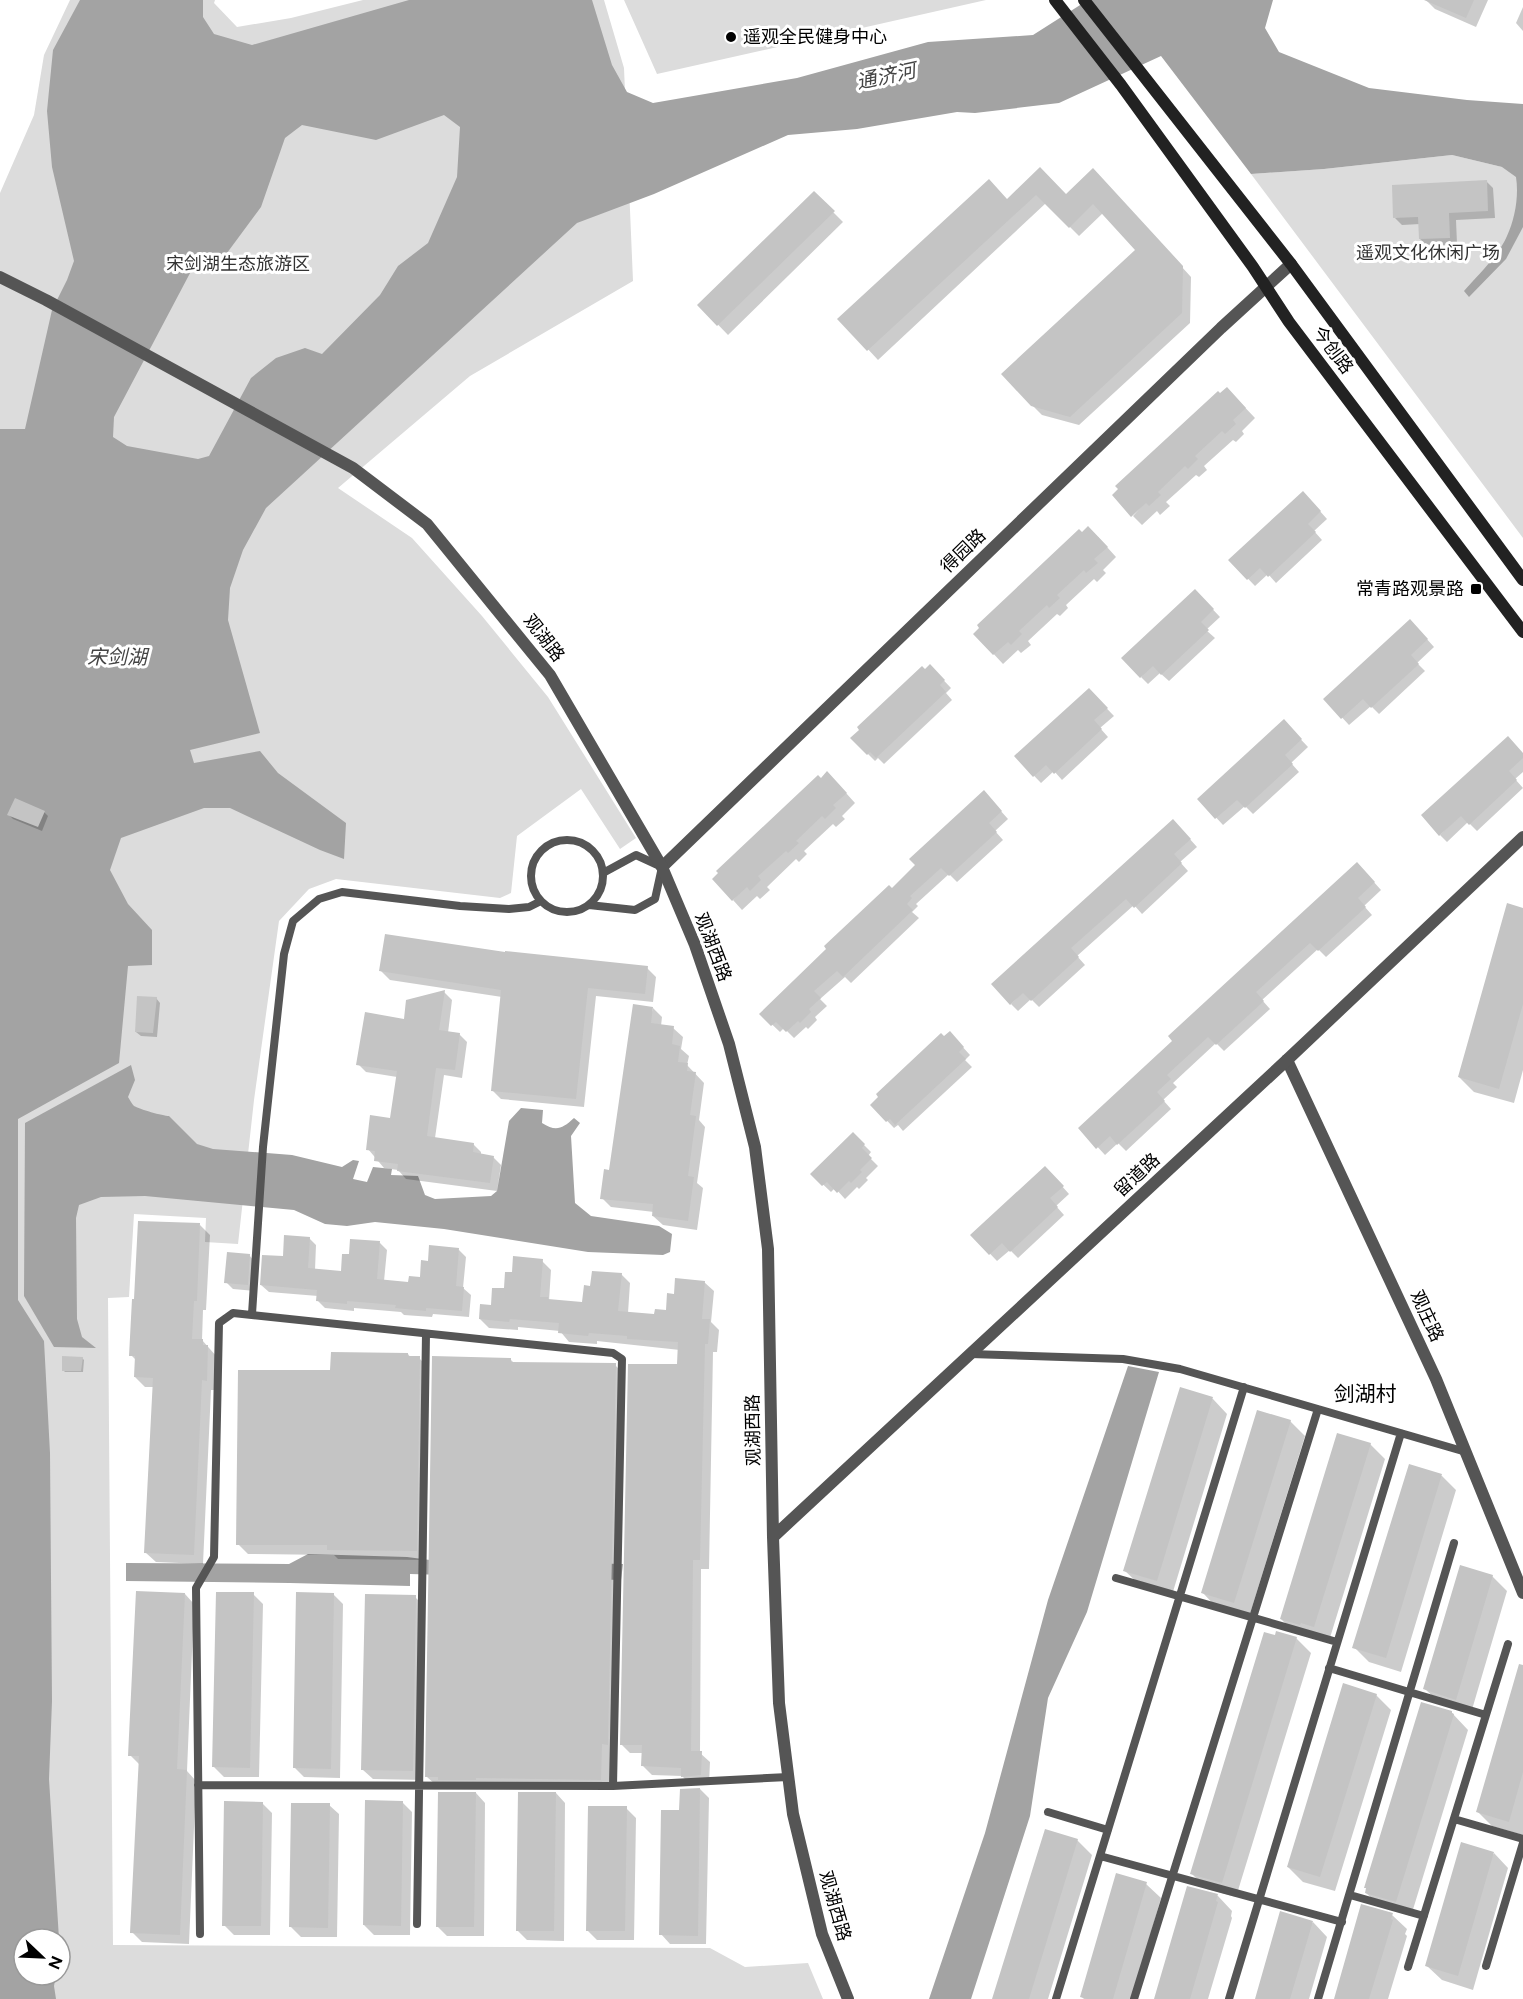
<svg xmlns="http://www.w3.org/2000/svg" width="1523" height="1999" font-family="Figtree,'Noto Sans SC',sans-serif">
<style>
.green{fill:#dcdcdc;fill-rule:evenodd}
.water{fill:#a3a3a3;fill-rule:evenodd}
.shadow{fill:#0003}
.building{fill:#c4c4c4}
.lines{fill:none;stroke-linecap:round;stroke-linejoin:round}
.service{stroke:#555;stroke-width:8}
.minor{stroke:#555;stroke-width:12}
.tertiary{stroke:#555;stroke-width:12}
.secondary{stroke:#222;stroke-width:12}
.poi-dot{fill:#000;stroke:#fff;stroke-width:2}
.labels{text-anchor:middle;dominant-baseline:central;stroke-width:6;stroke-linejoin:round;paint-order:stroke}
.poi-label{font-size:18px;fill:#000;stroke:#fff;text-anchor:start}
.park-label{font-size:18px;fill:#333;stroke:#fff}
.street-label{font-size:18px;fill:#000;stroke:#fff}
.water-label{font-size:20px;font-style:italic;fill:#444;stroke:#fff}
.quarter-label{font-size:21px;fill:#000;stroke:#fff}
</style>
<rect width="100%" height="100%" fill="#fff"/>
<path class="green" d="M70 0H215L214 3 237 27 291 18 363 0H604L624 68 633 281 470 376 338 488 412 538 482 616 548 697 636 838 620 849 581 789 517 836 511 893 500 898 336 879 309 889 279 921 254 1100 238 1244 205 1242 206 1218 134 1214 129 1297 108 1298 113 1945 710 1948 745 1967 808 1963 823 1999H0V193L34 115 44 55ZM24 1939H60V1975H24Z
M624 0H986L657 74Z
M1452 155 1502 167 1523 164V538L1251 174 1324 169Z"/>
<path class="water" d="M80 0H203V17L214 34 252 45 409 0H592L612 65 627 92 653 103 797 78 928 42 1033 35 1088 0H1273L1265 28 1279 52 1369 88 1467 100 1523 104V227L1506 259 1469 297 1464 291C1477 276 1499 255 1507 236 1515 219 1519 196 1516 177L1502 167 1452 155 1324 169 1251 174 1161 56 1059 103 975 113 957 112 857 129 788 135 654 194 577 223 266 508 243 550 230 588 228 620 260 733 190 750 194 763 260 751 278 773 346 823 344 859 320 850 230 808H204L121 838 110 870 128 904 152 930V965L128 966 119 1063 18 1119V1300L44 1341 50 1453 52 1701 49 1779 59 1939H24V1975H56L54 1986 56 1999H0V429H25L52 310 67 280 74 261 52 167 47 111 53 50ZM444 115 460 127 457 177 428 243 398 266 380 295 322 354 305 348 276 358 251 378 209 456 198 459 127 446 113 437 114 417 198 258 227 253 261 207 285 138 302 125 376 140Z
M131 1065 135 1080 128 1097C130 1100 132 1104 134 1106 139 1109 163 1116 169 1116L197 1144 213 1149 292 1155 342 1167 353 1160 359 1161 353 1179 367 1182 373 1167 392 1169 391 1175 418 1176 425 1195 435 1199 491 1196 497 1191 509 1121 521 1108 543 1110 542 1123C556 1132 562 1129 574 1118L580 1123 571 1136 575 1203 591 1216 659 1226 672 1234 670 1252 663 1255 588 1252 444 1229 375 1222 347 1226 325 1224 294 1210 145 1196 101 1197 79 1205 76 1218 77 1319 82 1337 96 1348 54 1347 24 1296 25 1123Z
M1128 1366 1159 1372 1087 1612 1048 1698 1030 1816 971 1999H929L985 1833 1048 1600Z
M308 1554 407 1557 430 1560 623 1564 621 1580 410 1574V1586L290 1583 126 1581V1563L289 1564Z"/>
<path class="shadow" d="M1426 0H1488L1476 27 1435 9Z
M1523 7V31L1516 23Z
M1040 169 1066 196 1102 179 1191 277 1190 323 1079 425 1042 415 1032 405 1137 251 1103 213 1079 236 1046 203 878 360 840 319 1007 201Z
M1486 181 1493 188 1495 218 1456 220 1457 244 1428 246 1420 239V224L1402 225 1395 218Z
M814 193 843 222 728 335 699 305Z
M1237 399 1255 418 1242 431 1244 434 1236 442 1233 440 1204 466 1207 470 1199 477 1196 475 1166 502 1170 506 1160 515 1157 511 1142 525 1133 516Z
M1310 500 1327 519 1314 531 1322 540 1276 583 1268 574 1255 586 1230 560Z
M1098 537 1116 557 1103 570 1106 573 1097 582 1094 579 1066 605 1068 608 1060 616 1057 614 1028 641 1031 645 1021 653 1018 650 1003 664 975 634Z
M1202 598 1220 617 1206 630 1215 638 1169 681 1160 673 1148 684 1141 677Z
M1417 628 1434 647 1417 663 1425 671 1379 714 1371 706 1349 725 1325 699Z
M930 666 951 688 946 693 952 700 884 764 878 758 875 761 852 738Z
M1089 690 1114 716 1100 728 1108 737 1062 780 1054 771 1041 783 1016 757Z
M1291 729 1308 747 1291 763 1299 772 1253 814 1245 806 1223 825 1199 799Z
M1523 754V772L1515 779 1523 788 1477 831 1468 822 1447 842 1440 835Z
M837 783 855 803 842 816 845 819 836 827 833 824 804 851 807 854 799 862 796 859 767 887 770 890 760 899 757 896 742 910 733 900Z
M991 800 1008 819 995 831 1003 840 957 882 949 874 916 904 918 906 912 912 919 918 851 983 845 977 820 999 827 1006 815 1017 817 1020 808 1029 806 1027 794 1038 784 1028 780 1032 761 1014Z
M44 812 48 816 42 831 13 819 9 815Z
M1180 828 1197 847 1180 862 1188 871 1142 914 1134 905 1077 956 1085 965 1039 1007 1031 999 1018 1011 1011 1004Z
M1364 871 1381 890 1364 906 1372 915 1326 957 1318 949 1262 1000 1270 1009 1224 1051 1216 1043 1173 1083 1177 1087 1163 1100 1171 1109 1126 1151 1118 1143 1105 1155 1080 1128Z
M1523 909V1070L1514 1103 1474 1092 1459 1077Z
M506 954 647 968 656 977 653 1002 596 996 584 1107 501 1099 492 1090 502 997 390 980 381 971Z
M444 992 452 1000 448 1033 459 1034 467 1042 462 1078 444 1075 435 1138 473 1144 481 1152V1155L493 1157 501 1165 497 1191 406 1179 398 1170 384 1168 368 1149 392 1119 397 1077 366 1072 358 1064 405 1020Z
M156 998 160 1003 157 1037 141 1036 136 1032Z
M653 1008 662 1017 661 1026 673 1028 683 1037 681 1049 689 1056 687 1065 704 1083 699 1120 705 1127 697 1183 703 1188 697 1230 663 1225 653 1216 654 1212 611 1207 602 1198 611 1171Z
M950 1033 970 1055 965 1060 972 1067 903 1131 898 1125 894 1128 872 1105Z
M853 1134 871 1152 868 1156 878 1166 866 1178 868 1180 859 1189 857 1187 845 1199 835 1188 831 1192 812 1174Z
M1052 1175 1069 1194 1056 1206 1064 1215 1018 1258 1010 1250 997 1261 972 1235Z
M200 1225 210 1235 206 1310H203L202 1340 217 1357 216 1390H211L203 1564 156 1562 146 1553 154 1387H145L135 1377 136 1360 131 1355Z
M309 1238 316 1245 315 1270 343 1272 350 1256 380 1243 387 1250 384 1281 410 1283 422 1279 429 1262 459 1250 466 1257 463 1288 471 1295 469 1317 433 1314 432 1317 404 1315 401 1312 354 1308V1311L325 1308 318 1301V1296L269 1292 261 1285 284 1258Z
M249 1255 256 1263 255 1291 233 1289 226 1282Z
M542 1261 551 1270 549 1301 584 1304 592 1288 621 1274 630 1283 628 1313 656 1315 667 1312 675 1296 704 1282 714 1291 711 1322 719 1330 717 1352H713L709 1569H701L700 1753 710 1762 709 1784 691 1785 682 1776 652 1775 643 1766V1753H630L621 1744 680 1350 597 1341V1344L569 1342 560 1331 518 1327V1330L489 1328 480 1319 505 1290 513 1274Z
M408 1354 411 1358H419L429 1368 426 1560 338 1559 334 1555 248 1554 238 1544 332 1372Z
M82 1358 84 1360 83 1372H65L63 1370Z
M510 1359 514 1363 615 1365 625 1375 610 1789 437 1786 427 1777Z
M1181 1389 1213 1399 1227 1414 1172 1595 1140 1585 1125 1571Z
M1290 1421 1305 1436 1249 1617 1217 1608 1203 1593Z
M1370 1444 1385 1459 1329 1641 1296 1634 1281 1619Z
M1410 1466 1442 1476 1456 1490 1401 1672 1369 1662 1354 1647Z
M1492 1576 1507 1591 1471 1713 1440 1703 1425 1689Z
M185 1594 194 1604 187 1771 196 1781 189 1944 142 1942 132 1932 140 1765 130 1755Z
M253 1594 263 1604 259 1777H224L214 1767Z
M333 1594 343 1604 340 1778 304 1777 295 1768Z
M415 1597 425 1607 423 1780 373 1779 363 1770Z
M1296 1638 1311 1653 1236 1897 1207 1889 1192 1874Z
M1523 1693V1835L1492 1826 1477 1811Z
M1376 1695 1391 1710 1335 1891 1303 1882 1288 1867Z
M1452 1713 1468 1730 1411 1916 1381 1907 1366 1893Z
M700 1789 709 1798 706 1944H670L661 1934Z
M476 1793 485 1803 484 1936H447L437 1926Z
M556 1793 565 1803 564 1941 527 1940 517 1930Z
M262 1803 272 1813 270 1935H234L224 1925Z
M403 1803 412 1812 410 1935H374L364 1925Z
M329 1805 339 1814 337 1937H301L291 1927Z
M626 1808 636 1818 634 1940H597L587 1930Z
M1077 1840 1092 1855 1048 1999H994Z
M1494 1853 1508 1868 1473 1990 1442 1980 1427 1966Z
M1146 1884 1161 1898 1132 1999H1084L1081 1996Z
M1188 1888 1218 1896 1232 1911 1231 1916 1232 1918 1208 1999H1155Z
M1392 1915 1407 1929 1405 1934 1407 1936 1388 1999H1335Z
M1313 1922 1327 1937 1309 1999H1256Z"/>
<path class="building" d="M1424 0H1474L1466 18Z
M1040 167 1066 194 1093 168 1183 266 1182 313 1070 417 1031 406 1001 374 1135 250 1093 204 1069 228 1036 195 867 351 837 319 989 179 1007 199Z
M1487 180 1488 211 1449 213 1450 238 1419 239 1418 217 1393 218 1392 185Z
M814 191 835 211 717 326 697 305Z
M1227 387 1246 408 1233 420 1236 424 1225 434 1222 431 1195 456 1198 459 1188 469 1185 466 1158 492 1161 495 1149 506 1146 503 1131 517 1112 495 1118 489 1115 486 1218 391 1220 393Z
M1303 491 1321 511 1308 524 1316 532 1268 577 1260 568 1247 580 1228 560Z
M1088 526 1108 547 1094 559 1098 563 1086 573 1084 570 1057 595 1060 598 1049 608 1047 605 1019 631 1022 634 1011 645 1008 642 993 655 973 634 979 628 977 625 1079 529 1082 532Z
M1195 589 1214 609 1201 622 1209 630 1161 675 1153 666 1140 678 1121 658Z
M1410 619 1428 639 1411 655 1419 664 1371 708 1363 699 1341 719 1323 699Z
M930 664 945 680 940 685 946 692 876 758 870 752 867 755 850 738 859 730 857 727 922 666 925 669Z
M1089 688 1108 708 1094 720 1102 729 1054 774 1046 765 1033 777 1014 756Z
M1284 719 1302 739 1285 755 1293 764 1245 808 1237 800 1215 819 1197 799Z
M1508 736 1523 753V758L1509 771 1517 780 1469 825 1461 816 1439 836 1421 815Z
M827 771 847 793 833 805 836 808 825 819 822 816 796 841 799 843 788 853 786 851 758 876 761 880 750 891 747 887 732 901 712 879 718 873 716 871 818 775 821 778Z
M984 790 1002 811 989 823 997 832 949 876 941 868 910 896 912 898 907 904 913 910 843 977 837 971 814 991 821 998 809 1009 811 1012 800 1023 798 1021 786 1032 776 1022 771 1026 759 1014 826 949 824 946 889 885 892 888 915 865 909 859Z
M15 798 45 811 38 827 7 815Z
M1173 819 1191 839 1174 854 1182 863 1134 908 1126 899 1071 948 1079 957 1031 1001 1023 993 1010 1005 991 984Z
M1357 862 1375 882 1358 898 1366 907 1318 951 1310 943 1278 972 1256 992 1264 1001 1216 1045 1208 1037 1167 1075 1171 1079 1157 1092 1165 1101 1117 1145 1110 1136 1096 1149 1078 1128 1172 1041 1168 1036Z
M1507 903 1523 908V1004L1499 1089 1458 1077Z
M385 934 505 952V951L648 966 645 994 588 988 576 1099 491 1091 501 990 379 971Z
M445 990 439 1030 460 1033 455 1070 436 1068 427 1136 474 1143 473 1152 494 1156 490 1183 397 1171 398 1164 374 1161 375 1151 366 1150 370 1115 390 1118 397 1071 356 1065 365 1012 404 1019 406 1000Z
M137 996 157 997 153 1033 135 1032Z
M633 1004 653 1007 651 1023 674 1026 672 1044 680 1046 678 1062 688 1063 687 1071 696 1072 690 1115 696 1116 688 1176 694 1177 688 1221 652 1216 653 1204 600 1199 604 1169 609 1170Z
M950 1031 964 1047 959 1052 966 1059 895 1125 890 1119 886 1122 870 1105 878 1097 876 1094 941 1033 944 1036Z
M853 1132 865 1144 862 1148 872 1158 860 1170 862 1172 851 1183 849 1181 837 1193 827 1182 822 1186 810 1174Z
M1045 1166 1064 1186 1050 1198 1058 1207 1010 1252 1002 1243 989 1255 970 1235Z
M138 1221 200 1223 197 1301H194L192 1339H203V1345H208L207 1381 202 1380 194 1555 144 1553 153 1378 134 1377 135 1356H129L132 1299H134Z
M284 1235 310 1237 308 1268 341 1271 342 1254H349L350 1239 380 1241 377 1279 408 1282 409 1276 420 1277 421 1260 428 1261 429 1245 459 1248 456 1286 464 1287 462 1311 426 1308V1311L395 1308 396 1305 347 1301V1304L316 1301 317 1290 260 1285 262 1255 283 1256Z
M227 1252 250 1254 248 1285 224 1283Z
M513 1256 543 1259 540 1297H548V1299L582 1302 584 1285 590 1286 592 1271 622 1273 618 1311 654 1314 655 1309 666 1310 667 1293 674 1294 675 1278 705 1281 702 1319H710L708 1344H705L700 1560H693L691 1751H702L701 1775 681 1777V1768L641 1766 642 1745H620L628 1364H677L678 1342 627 1339V1336L589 1333 588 1336 558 1333 559 1323 510 1319 509 1322 479 1319 480 1304 491 1305 492 1288H504L505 1272H512Z
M331 1352 408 1353V1356H420L417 1551 327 1550V1545H236L238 1370H330Z
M62 1356 83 1357 81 1371H62Z
M432 1356 511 1358V1362L616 1363 608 1745 602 1744 601 1780 476 1778V1780H438V1777H425Z
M1180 1387 1213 1397 1157 1581 1123 1571Z
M1257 1410 1291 1420 1234 1603 1201 1593Z
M1337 1433 1371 1443 1314 1627 1301 1623 1300 1625 1280 1619Z
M1409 1464 1442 1474 1386 1658 1352 1648Z
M1460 1565 1493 1575 1456 1700 1423 1689Z
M136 1591 185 1593 177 1769 187 1770 180 1935 130 1933 139 1756H128Z
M216 1592H254L250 1768 212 1767Z
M296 1592 334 1593 331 1769 293 1768Z
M365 1594 416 1595 413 1771 361 1770Z
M1276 1631 1297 1637 1222 1883 1190 1874 1264 1632 1275 1635Z
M1519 1664 1523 1665V1772L1509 1822 1476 1812Z
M1343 1683 1377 1694 1320 1877 1287 1867Z
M1421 1702 1452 1711V1713L1454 1714 1396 1902 1365 1893 1366 1888H1364Z
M700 1788 698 1936 659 1935 661 1810H679L680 1789Z
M438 1792H476L474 1927H436Z
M518 1792H556L554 1931H516Z
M365 1800 403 1801 401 1926 363 1925Z
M224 1801 263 1802 261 1926H222Z
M291 1803H330L328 1928 289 1927Z
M588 1806H627L625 1931H586Z
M1045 1829 1078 1839 1029 1999H992Z
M1461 1842 1494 1852 1458 1976 1425 1966Z
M1116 1873 1147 1882 1113 1999H1087L1080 1997Z
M1187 1886 1218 1894 1216 1901 1218 1902 1190 1999H1154Z
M1361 1904 1393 1913 1391 1919 1393 1920 1369 1999H1334Z
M1280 1911 1313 1921 1290 1999H1255Z"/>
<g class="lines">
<path class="service" d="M531 876a36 36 0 1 1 72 0a36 36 0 1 1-72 0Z
M589 905 635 910 655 899 662 867 636 855 603 873
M252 1314 263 1147 284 954 293 921 319 899 342 892 460 906 509 909 529 907 541 901
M970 1354 1123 1359 1180 1369 1466 1452
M1116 1578 1337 1642
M1329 1668 1486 1715
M198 1785 613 1786 788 1777
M1048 1812 1108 1830
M1454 1819 1523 1839
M1100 1856 1342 1922
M1350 1895 1424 1916
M417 1924 426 1334
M200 1934 196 1588 214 1557 219 1323 233 1313 613 1353 622 1359 613 1786
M1486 1966 1523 1843
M1408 1967 1508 1644
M1056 1999 1244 1387
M1134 1999 1318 1409
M1229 1999 1401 1433
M1318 1999 1454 1543"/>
<path class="minor" d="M662 867 1221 328 1291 264
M1287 1060 1436 1379 1523 1593"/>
<path class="tertiary" d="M0 277 46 300 353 468 427 524 550 675 662 867 695 945 729 1044 755 1147 768 1249 773 1537 779 1703 793 1814 822 1934 848 1999
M773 1537 1287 1060 1523 837"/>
<path class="secondary" d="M1055 0 1121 85 1253 267 1289 322 1523 632
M1084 0 1291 264 1523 580"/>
</g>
<g class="poi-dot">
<circle cx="731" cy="37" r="6"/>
<rect x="1470" y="583" width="12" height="12" rx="3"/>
</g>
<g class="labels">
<g class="poi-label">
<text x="743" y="37">遥观全民健身中心</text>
<text x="1464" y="589" text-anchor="end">常青路观景路</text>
</g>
<g class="park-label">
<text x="1428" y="253">遥观文化休闲广场</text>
<text x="238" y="264">宋剑湖生态旅游区</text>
</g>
<g class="street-label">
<text transform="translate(1333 350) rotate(53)">今创路</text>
<text transform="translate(963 551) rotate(-44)">得园路</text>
<text transform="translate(544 638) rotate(52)">观湖路</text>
<text transform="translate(713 947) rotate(69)">观湖西路</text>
<text transform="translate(1137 1175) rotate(-43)">留道路</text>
<text transform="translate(1427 1316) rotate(65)">观庄路</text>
<text transform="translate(753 1430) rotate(-91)">观湖西路</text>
<text transform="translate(835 1906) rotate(74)">观湖西路</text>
</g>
<g class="water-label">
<text transform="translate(886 76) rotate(-12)">通济河</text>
<text x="117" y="657">宋剑湖</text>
</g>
<g class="quarter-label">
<text x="1365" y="1393">剑湖村</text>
</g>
</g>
<g transform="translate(42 1957) rotate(113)"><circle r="28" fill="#ffffff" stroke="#999999" stroke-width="1.5"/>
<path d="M0-4.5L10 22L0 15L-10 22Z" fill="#000000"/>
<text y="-9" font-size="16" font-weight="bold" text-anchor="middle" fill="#000000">N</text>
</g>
</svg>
